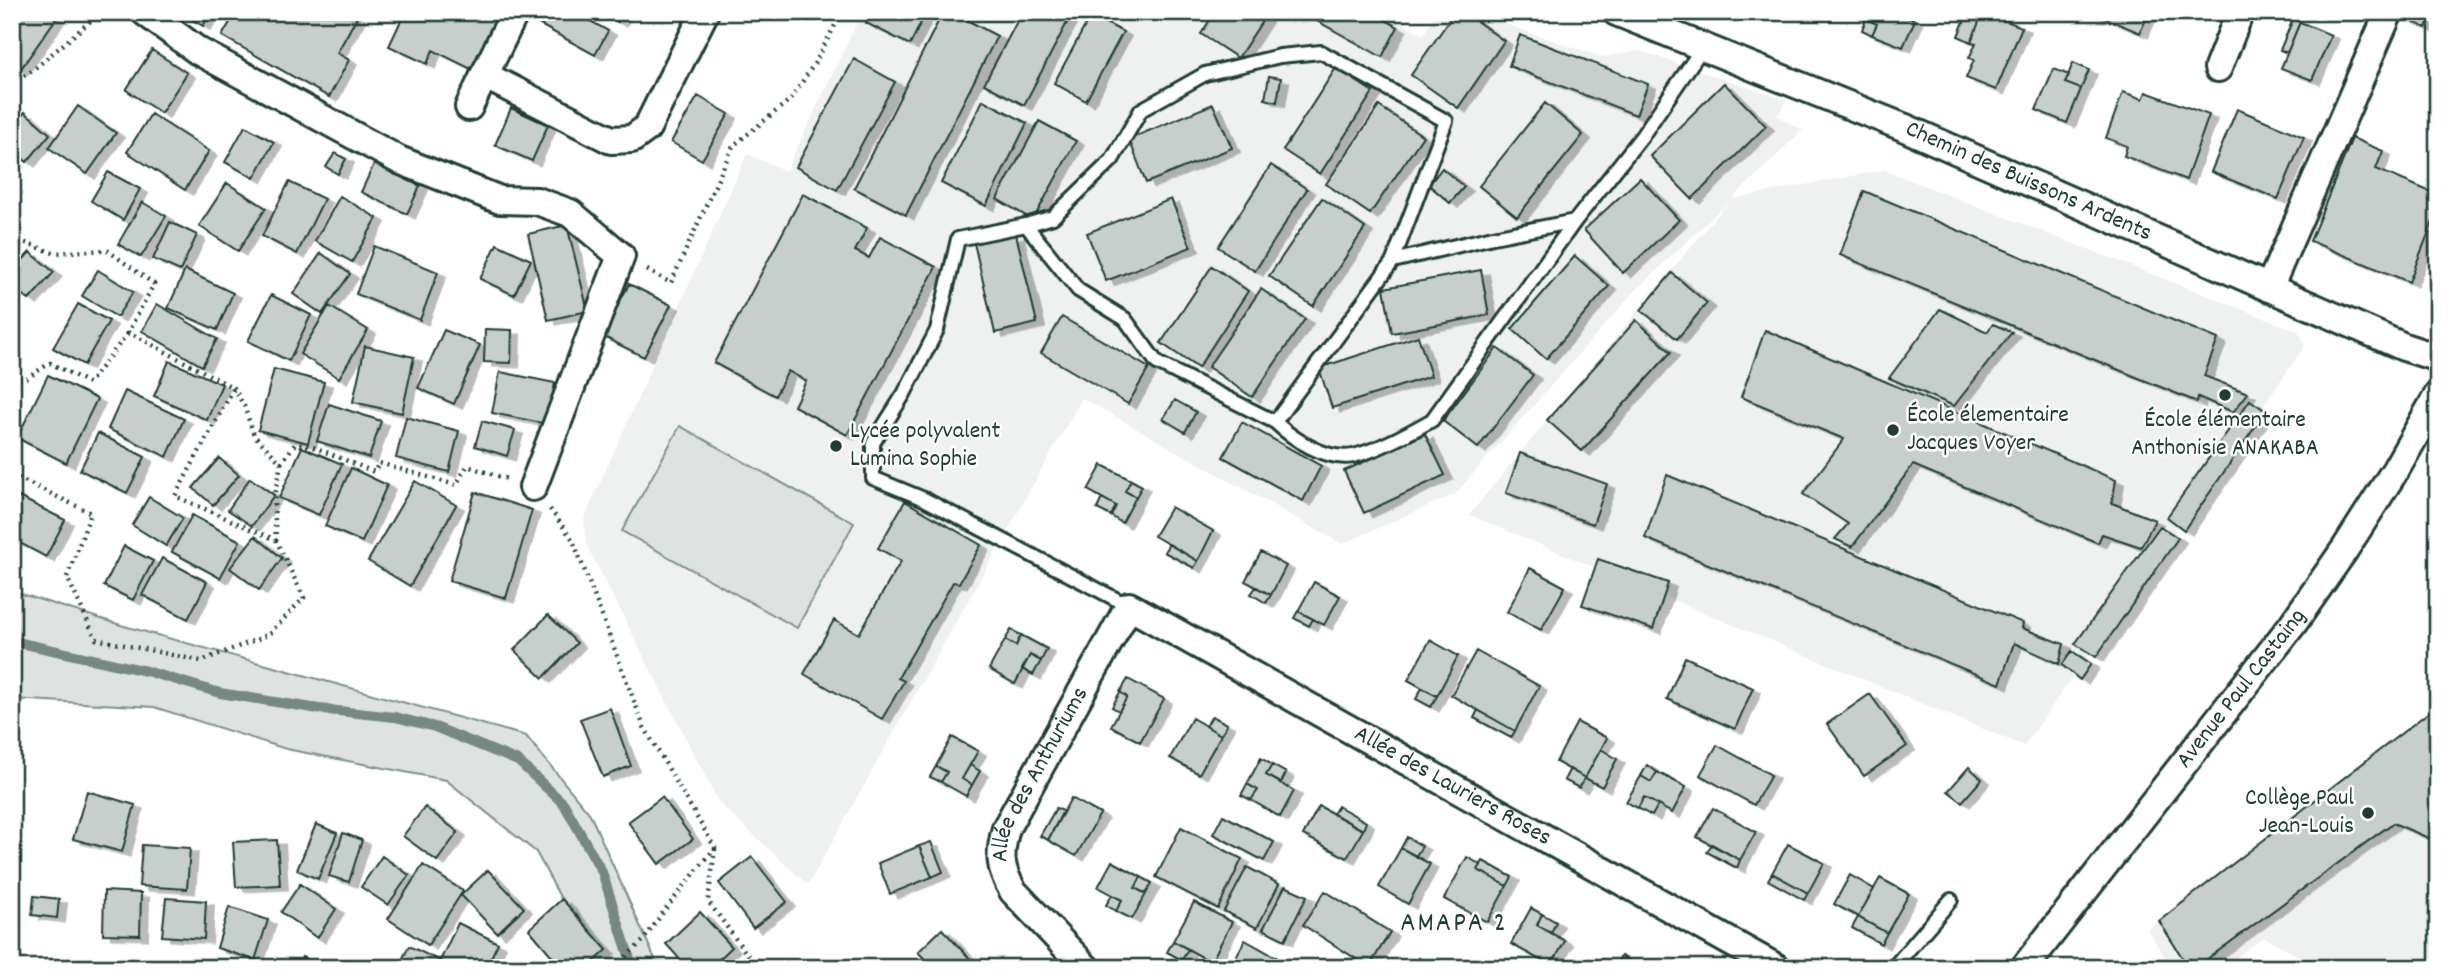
<svg xmlns="http://www.w3.org/2000/svg" width="2450" height="980" font-family="Dekko,sans-serif">
<style>
.built{fill:#eef1f0}
.green{fill:#dee3e2;stroke:#7e908b;stroke-width:2}
.lines{fill:none;stroke-linecap:round;stroke-linejoin:round}
.stream{stroke:#758883;stroke-width:10}
.building{fill:#c7cfcc;stroke:#1f3d34;stroke-width:2;filter:url(#shadow)}
.service-casing{stroke:#1f3d34;stroke-width:18}
.minor-casing{stroke:#1f3d34;stroke-width:32}
.path{stroke:#1f3d34;stroke-width:4.5;stroke-dasharray:2 5;stroke-linecap:butt}
.service{stroke:#fff;stroke-width:12}
.minor{stroke:#fff;stroke-width:26}
.poi-dot{fill:#1f3d34;stroke:#fff;stroke-width:2.5}
.labels{text-anchor:middle;dominant-baseline:central;stroke-width:5;stroke-linejoin:round;paint-order:stroke}
.street-label{font-size:24px;fill:#1f3d34;stroke:#fff}
.poi-label{font-size:24px;fill:#1f3d34;stroke:#fff;text-anchor:start}
.quarter-label{font-size:28px;letter-spacing:2px;fill:#1f3d34;stroke:#fff}
</style>
<defs>
<filter id="shadow"><feDropShadow dx="8" dy="4.5" stdDeviation="0" flood-color="#0004"/></filter>
</defs>
<rect width="100%" height="100%" fill="#fff"/>
<filter id="ink" filterUnits="userSpaceOnUse"><feTurbulence type="fractalNoise" baseFrequency=".0143" numOctaves="2"/><feDisplacementMap in="SourceGraphic" scale="14" xChannelSelector="R" yChannelSelector="G"/><feConvolveMatrix kernelMatrix="1 2 1 2 8 2 1 2 1" color-interpolation-filters="sRGB"/></filter>
<g filter="url(#ink)">
<path class="built" d="M862 12H1382L1424 35 1436 12H1470L1602 57 1640 51 1787 100 1777 116 1803 130 1732 199 1884 170 2298 331 2305 346 2024 746 1469 515 1729 201 1635 291 1455 494 1342 544 1082 398 808 885 719 803 586 544 584 519 747 154 786 171Z
M2438 705V968H2320L2264 937 2222 968H2172L2147 930Z"/>
<path class="green" d="M680 426 854 523 797 628 622 531Z
M12 591 124 626 526 736 590 814 659 968H598L536 852 446 780 286 749 154 707 12 699Z"/>
<g class="lines">
<path class="stream" d="M12 641 146 671 220 693 319 709 395 717 435 727 518 761 564 804 602 872 633 968"/>
</g>
<path class="building" d="M12 12H50L57 17 20 70 12 64Z
M179 12H211L203 26Z
M236 12H349L357 17 337 53 349 60 329 97 222 36Z
M405 12H499L471 69 433 50 427 64 389 46Z
M540 12H574L608 31 595 55 535 22Z
M602 12H623L618 22Z
M872 12H926L910 45 866 23Z
M943 12H952L997 36 906 215 854 188Z
M1022 12H1055L1069 19 1024 105 984 84Z
M1215 12H1268L1238 58 1201 34Z
M1301 12H1371L1398 27 1382 57Z
M1455 12H1464L1504 41 1458 108 1411 75Z
M1868 12H1897L1915 20 1903 47 1872 35 1877 24 1866 19Z
M1968 12H1983L1971 42 1958 36Z
M1983 12 2022 27 1996 90 1966 78 1974 60 1969 58 1976 43 1971 42Z
M2091 12H2149L2140 33Z
M2417 12H2432L2426 28 2413 22Z
M1091 15 1123 32 1086 101 1054 83Z
M1866 19 1877 24 1872 35 1862 30Z
M2293 19 2300 22 2287 53 2280 50Z
M2300 22 2331 35 2312 80 2281 68Z
M1520 35 1648 84 1636 115 1509 66Z
M152 50 187 73 161 113 126 90Z
M854 59 895 82 837 190 796 167Z
M2073 63 2089 70 2081 89 2065 83Z
M1336 68 1373 92 1320 174 1283 150Z
M2054 69 2069 75 2065 83 2081 89 2067 123 2036 110Z
M1269 76 1281 78 1277 102 1265 99Z
M1724 83 1766 126 1692 199 1650 156Z
M2123 92 2143 99 2146 92 2209 115 2186 180 2124 156 2127 146 2106 138Z
M698 96 729 114 702 160 671 142Z
M983 100 1027 123 986 206 941 183Z
M1545 103 1583 135 1517 217 1479 186Z
M1213 104 1232 148 1146 183 1129 139Z
M78 106 116 133 87 174 49 148Z
M1379 106 1423 136 1370 214 1326 184Z
M511 108 548 125 532 161 495 145Z
M2237 109 2304 137 2278 199 2211 172Z
M25 112 50 134 27 162 12 150V127Z
M151 114 209 151 185 190 127 152Z
M1039 121 1076 141 1033 220 997 199Z
M245 126 274 142 254 178 225 162Z
M2352 138 2383 151 2376 169 2438 195V209L2409 282 2310 241Z
M335 153 346 159 338 174 326 167Z
M374 164 420 186 407 214 361 192Z
M1271 165 1307 189 1255 271 1218 247Z
M1442 168 1464 187 1450 203 1429 185Z
M108 172 140 189 123 220 91 201Z
M1640 178 1679 220 1623 273 1584 230Z
M289 182 324 199 297 254 262 236Z
M227 183 266 208 238 251 199 226Z
M1864 191 2218 339 2204 376 2248 393 2233 412 2198 397 2197 402 1840 255Z
M803 194 867 228 855 251 869 258 880 237 936 267 847 435 794 406 806 381 788 371 775 396 714 363Z
M340 196 377 218 352 262 315 241Z
M1322 198 1365 228 1313 306 1269 276Z
M1171 199 1191 247 1106 281 1087 233Z
M142 202 166 216 141 257 118 244Z
M170 222 197 235 180 271 153 259Z
M567 225 588 311 548 320 528 234Z
M1016 234 1037 323 995 333 974 243Z
M497 244 531 260 514 295 480 279Z
M374 246 438 272 420 320 356 294Z
M30 252 54 272 29 300 12 286V272Z
M321 253 350 274 322 314 293 294Z
M1575 256 1609 286 1546 359 1512 329Z
M1212 266 1248 291 1198 368 1161 343Z
M98 270 133 292 117 317 82 296Z
M185 270 233 293 217 330 168 308Z
M1481 270 1489 315 1392 333 1384 288Z
M1672 273 1707 303 1677 339 1641 310Z
M629 284 671 305 644 357 602 336Z
M1261 289 1305 319 1252 397 1208 367Z
M271 295 311 315 289 361 248 341Z
M78 304 109 321 84 365 53 348Z
M157 304 217 339 202 366 142 331Z
M329 306 368 330 339 378 300 354Z
M1940 309 1987 332 1993 324 2012 332 1954 406 1889 378Z
M1062 317 1149 368 1128 404 1041 353Z
M1636 320 1671 352 1582 451 1547 420Z
M485 329 512 330 511 363 484 362Z
M444 330 480 345 454 404 418 388Z
M1765 330 2116 480 2112 503 2155 520 2141 547 2102 534 2098 543 1913 465 1852 547 1835 539 1848 524 1803 494 1844 439 1741 397Z
M1418 336 1431 376 1332 408 1319 368Z
M365 346 414 357 402 413 353 402Z
M1497 348 1533 375 1478 448 1443 421Z
M169 361 222 384 207 420 154 396Z
M274 369 324 382 308 443 258 430Z
M500 372 555 383 547 424 492 413Z
M48 375 97 399 66 463 17 438Z
M125 391 184 419 167 457 108 429Z
M1175 400 1196 412 1185 432 1163 419Z
M2250 400 2266 411 2184 530 2167 517Z
M329 404 381 421 369 458 317 441Z
M406 417 459 431 449 472 396 458Z
M482 421 515 430 507 456 475 446Z
M1242 422 1321 466 1303 501 1223 457Z
M98 433 145 457 127 493 80 470Z
M1425 434 1445 475 1364 513 1344 471Z
M302 447 342 464 319 515 279 498Z
M1520 453 1607 484 1593 524 1506 493Z
M219 458 239 475 213 505 193 488Z
M1102 465 1131 480 1125 491 1136 497 1122 523 1111 516 1116 506 1088 490Z
M351 468 387 485 362 542 325 526Z
M1667 475 2023 623 2022 628 2064 644 2059 664 2014 643 2000 684 1645 538Z
M250 478 274 495 252 526 228 510Z
M1131 480 1142 486 1136 497 1125 491Z
M415 481 456 505 410 586 368 561Z
M475 492 532 510 506 598 449 581Z
M19 497 65 520 46 557 12 539V511Z
M149 497 183 518 166 546 132 525Z
M1102 498 1116 506 1111 516 1097 509Z
M905 501 981 545 959 583 953 582 898 678 904 681 882 719 804 674 834 620 859 634 901 561 878 548Z
M1171 507 1213 531 1198 561 1154 536Z
M192 515 240 541 220 578 172 552Z
M2160 526 2178 538 2096 657 2075 644Z
M255 536 282 558 259 590 230 568Z
M1169 544 1198 561 1194 568 1164 552Z
M124 546 153 561 133 600 104 586Z
M1261 552 1286 566 1271 595 1245 581Z
M162 558 207 582 188 619 142 595Z
M1598 559 1668 583 1653 629 1582 605Z
M1530 568 1565 587 1541 630 1507 612Z
M1314 582 1340 596 1324 625 1298 611Z
M1256 587 1271 595 1266 603 1251 594Z
M1298 611 1313 619 1309 626 1294 618Z
M548 615 577 643 543 678 514 650Z
M1011 630 1021 635 1016 646 1005 640Z
M1021 635 1047 649 1041 661 1030 655 1015 684 989 669 1005 640 1016 646Z
M1430 640 1458 656 1437 696 1408 680Z
M1476 651 1539 686 1515 731 1451 695Z
M2072 651 2091 664 2080 680 2062 665Z
M1030 655 1041 661 1033 675 1022 669Z
M1685 657 1753 688 1735 729 1667 699Z
M1128 679 1164 699 1140 742 1111 726 1127 697 1120 692Z
M1422 688 1437 696 1431 707 1416 699Z
M1120 692 1127 697 1119 711 1112 707Z
M1870 694 1907 746 1864 776 1827 724Z
M2438 705V842L2393 823 2195 968H2189L2159 921Z
M610 708 631 766 603 777 580 719Z
M1478 710 1515 731 1511 738 1474 718Z
M1212 716 1227 724 1221 735 1206 726Z
M1192 718 1221 735 1199 774 1170 758Z
M1577 722 1607 738 1585 778 1556 762Z
M952 737 978 751 962 779 972 785 966 796 941 782 947 772 936 766Z
M1717 745 1771 775 1754 805 1700 775Z
M1601 749 1617 759 1602 787 1585 778Z
M1261 758 1272 765 1266 775 1294 791 1280 817 1251 800 1258 790 1247 784Z
M970 765 980 771 972 785 962 779Z
M1272 765 1286 773 1281 783 1266 775Z
M1647 765 1657 772 1651 782 1641 776Z
M936 766 947 772 941 782 930 777Z
M1969 767 1982 779 1962 802 1948 791Z
M1570 769 1585 778 1579 788 1564 780Z
M1657 772 1686 787 1672 813 1644 797 1638 808 1626 802 1641 776 1651 782Z
M1247 784 1258 790 1251 800 1241 795Z
M87 791 135 805 122 852 73 839Z
M662 797 693 839 659 864 628 822Z
M1644 797 1658 805 1652 816 1638 808Z
M1071 798 1100 814 1076 856 1048 840Z
M1319 806 1363 830 1347 858 1303 835Z
M1338 806 1366 822 1363 830 1333 814Z
M425 807 458 832 437 861 403 836Z
M1056 808 1063 811 1048 840 1040 836Z
M1713 808 1756 832 1740 860 1697 837Z
M1223 815 1274 842 1264 861 1213 834Z
M316 824 337 833 318 879 297 870Z
M1181 827 1242 859 1218 909 1156 877Z
M343 833 362 840 349 882 329 876Z
M1407 837 1422 846 1416 856 1401 848Z
M277 840 280 885 236 887 233 842Z
M931 842 943 872 932 877 919 846Z
M1712 844 1740 860 1737 868 1707 852Z
M1788 844 1824 863 1808 893 1772 873Z
M142 845 190 848 187 889 139 886Z
M919 846 932 877 890 894 878 863Z
M1401 848 1430 864 1408 904 1379 887Z
M382 856 409 875 388 905 361 887Z
M752 857 787 902 753 928 719 883Z
M1467 857 1481 865 1478 870 1507 886 1487 922 1444 899Z
M1112 861 1141 877 1135 888 1146 894 1132 919 1116 911 1122 900 1098 887Z
M1483 861 1512 877 1507 886 1478 870Z
M423 865 463 891 428 945 388 919Z
M1247 867 1279 884 1257 928 1224 911Z
M488 870 524 908 497 933 461 895Z
M1772 873 1808 893 1804 900 1768 880Z
M1850 875 1874 889 1858 917 1834 904Z
M1141 877 1152 883 1146 894 1135 888Z
M1880 878 1909 894 1887 933 1858 917Z
M300 884 336 909 317 938 281 912Z
M1285 886 1307 896 1285 940 1263 929Z
M104 891 141 893 140 935 103 934Z
M1325 891 1390 932 1369 967 1303 925Z
M1112 895 1122 900 1116 911 1106 905Z
M34 896 59 899 57 918 32 915Z
M166 898 206 901 204 939 162 936Z
M562 899 607 950 587 968H562L529 929Z
M1194 902 1232 922 1211 962 1173 941Z
M229 907 268 920 255 960 217 948Z
M1531 908 1542 914 1537 925 1565 941 1551 966 1511 944Z
M700 912 732 947 710 968H688L666 944Z
M1542 914 1556 922 1551 933 1537 925Z
M1858 917 1887 933 1881 944 1852 928Z
M458 923 498 943 486 968H398L409 946 440 961Z
M942 929 976 965 973 968H933L918 952Z
M1245 940 1288 964 1286 968H1230Z
M1173 941 1188 949 1182 960 1167 952Z
M1621 956 1636 964 1634 968 1615 966Z
M302 957 325 968H298Z
M1419 958 1437 968H1414Z
M1601 959 1615 966 1617 968H1596Z"/>
<g class="lines">
<g class="service-casing">
<path id="service" d="M1026 225 1078 290 1125 319 1157 363 1275 422 1393 261 1446 121 1321 52 1280 56 1205 74 1141 110 1112 160 1053 217 1026 225 958 239 937 330 904 394 873 443V478L924 499 1129 606
M1393 261 1493 237 1575 221 1642 136 1703 47
M1275 422C1293 439 1326 461 1353 456 1376 451 1411 432 1432 420L1575 221
M1893 968 1951 900"/>
</g>
<g class="minor-casing">
<g id="minor">
<path d="M145 12 198 51 399 160 500 200 537 201 570 213 621 256 533 487"/>
<path id="s1" d="M1616 12 1903 127 2404 347 2438 358"/>
<path d="M2218 68 2240 12"/>
<path d="M484 75 611 140 632 139 647 128 705 12"/>
<path d="M469 107 515 12"/>
<path d="M2269 288 2389 12"/>
<path id="s2" d="M1086 968 1013 891C999 867 999 855 1006 828L1129 606 1777 968"/>
<path id="s3" d="M2024 968 2292 625 2345 549 2396 469 2438 395"/>
</g>
</g>
<path class="path" d="M12 83 32 71 101 12
M12 238 54 253 107 250 154 284 128 332 234 388 244 406 254 435 281 463 274 502 276 540 175 496 234 388
M647 270 671 283 733 146 791 99 816 61 842 12
M12 379 27 378 50 363 89 383 128 333
M281 463 295 444 314 447 374 472 379 463 456 485 467 466 507 479
M12 475 91 513 67 577 96 639 201 661 268 635 304 598 276 540
M550 509 573 540 644 727 715 848 664 911 643 941 614 968
M715 849 708 901 757 968"/>
<use href="#service" class="service"/>
<use href="#minor" class="minor"/>
</g>
</g>
<g class="poi-dot">
<circle cx="2225" cy="395" r="7"/>
<circle cx="1893" cy="430" r="7"/>
<circle cx="836" cy="446" r="7"/>
<circle cx="2368" cy="813" r="7"/>
</g>
<g class="labels">
<g class="street-label">
<text stroke="none"><textPath href="#s1" startOffset="446">Chemin des Buissons Ardents</textPath></text>
<text stroke="none"><textPath href="#s3" startOffset="354">Avenue Paul Castaing</textPath></text>
<text stroke="none"><textPath href="#s2" startOffset="234">Allée des Anthuriums</textPath></text>
<text stroke="none"><textPath href="#s2" startOffset="796">Allée des Lauriers Roses</textPath></text>
</g>
<g class="poi-label">
<text x="1907" y="416">École élementaire<tspan x="1907" dy="28">Jacques Voyer</tspan></text>
<text x="2225" y="421" text-anchor="middle">École élémentaire<tspan x="2225" dy="28">Anthonisie ANAKABA</tspan></text>
<text x="850" y="432">Lycée polyvalent<tspan x="850" dy="28">Lumina Sophie</tspan></text>
<text x="2354" y="799" text-anchor="end">Collège Paul<tspan x="2354" dy="28">Jean-Louis</tspan></text>
</g>
<g class="quarter-label">
<text x="1454" y="925">AMAPA 2</text>
</g>
</g>
<rect width="2450" height="980" fill="none" stroke="#fff" stroke-width="42"/>
<rect x="21" y="21" width="2408" height="938" fill="none" stroke="#1f3d34" stroke-width="2.5" filter="url(#ink)"/>
</svg>
